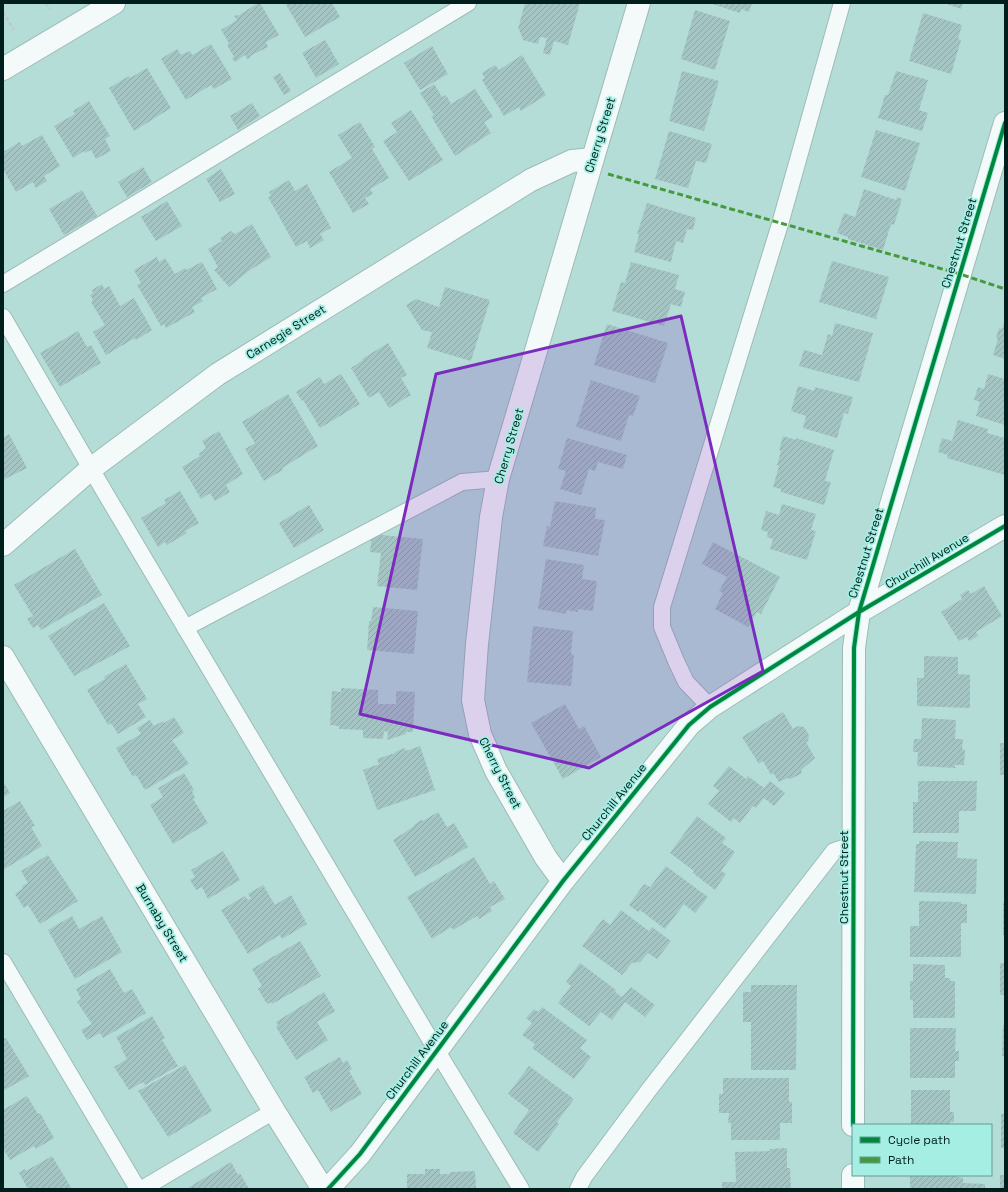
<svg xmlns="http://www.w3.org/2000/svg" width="1008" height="1192" font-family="'Space Grotesk',sans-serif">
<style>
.building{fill:url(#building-hatch)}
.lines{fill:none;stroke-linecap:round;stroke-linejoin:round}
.service-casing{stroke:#9cbbb7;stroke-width:18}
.minor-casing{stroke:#9cbbb7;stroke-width:24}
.tertiary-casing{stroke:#9cbbb7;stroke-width:24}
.path{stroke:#becac9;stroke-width:2.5;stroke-dasharray:4 2;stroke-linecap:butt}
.service{stroke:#f4faf9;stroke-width:16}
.minor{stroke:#f4faf9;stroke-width:22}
.tertiary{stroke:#f4faf9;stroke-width:22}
.quiet{stroke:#469a3e;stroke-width:3;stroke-dasharray:6 3;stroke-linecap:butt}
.cycleway-casing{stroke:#a4eee3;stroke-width:6}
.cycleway{stroke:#00873e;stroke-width:4}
.marked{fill:#7b2cbf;fill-opacity:0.2;stroke:#7b2cbf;stroke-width:3;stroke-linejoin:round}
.labels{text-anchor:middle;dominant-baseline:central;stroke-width:3.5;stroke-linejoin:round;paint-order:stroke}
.street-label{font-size:12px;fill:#001e1b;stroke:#a4eee3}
</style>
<defs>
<pattern id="building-hatch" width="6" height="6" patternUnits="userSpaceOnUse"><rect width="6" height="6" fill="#a5c5c4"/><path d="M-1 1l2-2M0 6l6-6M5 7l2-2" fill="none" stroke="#8ca9a8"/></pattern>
</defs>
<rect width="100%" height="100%" fill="#b5ddd7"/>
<path class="building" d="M258 3H260L279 35 266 42 268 47 250 56 251 57 247 59 245 55 235 62 232 58 234 57 227 45 229 43 221 30 237 20 234 16 238 15V16Z
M285 3H332L340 17 305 37Z
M525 3H580L568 45 554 41 550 55 543 53 547 38 540 37 538 44 523 40 519 29H518Z
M709 3H752L749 12 741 9 740 13Z
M944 3H963L961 9Z
M695 10 730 21 715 70 681 59Z
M923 13 962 25 958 39 961 40 951 74 909 61Z
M325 40 339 64 316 78 302 53Z
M211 44 232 79 214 89 211 85 186 100 161 59 177 49 181 55 190 51 192 55Z
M432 46 448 74 420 90 404 63Z
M522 55 546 95 521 111 519 107 504 116 482 80 485 78 482 73 495 65 499 70Z
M147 68 171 108 134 131 109 88 129 76 130 78Z
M682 71 719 81 704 131 669 121Z
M896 71 928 80 919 110 928 113 922 131 878 118 885 95H888Z
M280 73 291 91 284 95 273 77Z
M434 84 442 97 446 95 451 104 475 89 493 117 484 122 491 133 455 156 431 116 434 115 420 93Z
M89 101 110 136 105 139 111 151 96 159 91 150 85 153 84 151 73 158 54 126 75 114 73 111Z
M252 103 260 116 238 130 230 116Z
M411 110 443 160 409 181 383 141 397 132 391 123Z
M360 122 375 147 372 149 389 178 370 189 373 194 365 198 369 204 353 213 329 172 352 158 338 135Z
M876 130 920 143 905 191 861 177Z
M669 131 712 144 706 163 696 161 688 188 655 179Z
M42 135 60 166 44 176 47 181 36 188 33 182 16 192 3 169V152L20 142 22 146Z
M143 167 152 182 127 197 118 182Z
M221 169 235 194 220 202 206 179Z
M289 180 295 191 307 184 331 228 320 234 324 240 310 248 307 241 296 247 268 197 271 196 269 192Z
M864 189 896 200 897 197 902 199 894 225 891 224 883 250 848 239V237L837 233 844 213 855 217Z
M82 190 97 216 64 235 49 209Z
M167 201 182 226 156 241 141 217Z
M647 203 696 218 693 230 687 229 683 243 676 241 671 262 634 252 639 235 637 234Z
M252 224 271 257 250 270 229 287 214 270 218 267 208 249 222 241 220 238 231 231 235 234Z
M157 257 159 262 165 258 175 274 185 268 186 270 202 262 217 289 201 298 203 301 192 307 195 312 166 328 164 324 161 326 137 285 141 283 134 270Z
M832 261 889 277 876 319 819 302Z
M631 262 679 275 675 289 685 292 681 307 671 304 664 326 612 311 621 282 625 283Z
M102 284 104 289 109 286 120 306 134 298 152 330 136 340 135 338 106 355 93 332 105 325 91 302 93 300 90 295 93 293 92 290Z
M445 287 490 300 471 361 427 348 432 332 422 330 406 305 416 299 439 307Z
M1005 319V359L993 355 998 339 996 338 999 328 1002 329Z
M835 323 873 333 859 382 799 366 804 350 822 355 828 334 832 336Z
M607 324 668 343 655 383 594 365Z
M78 331 87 347 91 345 101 363 60 387 40 353Z
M388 343 407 375 401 378 411 395 389 408 379 392 369 398 351 368 363 360 362 359Z
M341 374 360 404 320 428 303 400 302 401 296 392 320 377 324 384Z
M988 374 1005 379V425L976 416 980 402 974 400 978 387 984 389Z
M591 380 640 396 633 416 629 415 621 441 576 427Z
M798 386 814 391 815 387 853 397 848 414 844 413 837 438 803 428 806 416 791 411Z
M288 394 318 446 282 468 283 470 264 481 245 449 255 443 242 422Z
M958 420 988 429 987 433 1005 438V475L947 458 948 455 938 452 942 438 952 441Z
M219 431 243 474 226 485 230 492 215 501 210 493 201 499 182 467 200 456 199 454 206 448 202 441Z
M9 434 27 468 3 480V438Z
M783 436 796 440V438L834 450 825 481 831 482 824 505 781 492V489L773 487 779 466 777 465 781 451 779 450Z
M567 438 627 455 623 469 598 462 595 471 589 469 581 495 560 489 566 471 558 469Z
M180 491 199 523 185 531 187 533 167 545 165 542 158 547 141 518 166 503 164 500Z
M555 501 596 508 595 519 605 520 598 556 543 546 547 526 550 527Z
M782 504 816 514 811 530 816 531 807 560 770 549 773 539 767 537 768 532 761 530 766 511 779 515Z
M309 505 324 530 294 548 279 523Z
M372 534 423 539 417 590 377 586 381 553 370 552Z
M713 542 780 577 761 614 757 612 748 627 715 609 723 593 719 591 727 577 702 564Z
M75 549 102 595 41 630 38 625 33 628 27 619 33 616 14 585Z
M546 559 584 565 582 579 597 581 593 611 578 609V612L567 610 566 614 538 609Z
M984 586 1002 616 976 632 978 636 969 641 967 637 959 641 941 612 962 599 960 595 968 590 971 594Z
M104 603 130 646 74 676 48 636Z
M373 607 418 611 414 654 367 650 369 621H371Z
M533 626 573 631 571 654 574 655 571 686 527 682Z
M924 656 958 657V674L970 675V708L917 706V678H924Z
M126 664 147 699 138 704 146 717 118 734 111 723 108 725 87 690 105 679 104 677Z
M341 688 378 690V704H396V691L415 692 413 732H406V734L387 740 388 732 384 731 383 739 363 738V730L339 729V726L330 725 332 691 341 692Z
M565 704 579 729 584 726 601 757 563 779 531 723Z
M783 712 793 729 798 726 804 727 809 735 808 741 806 742 815 758 801 770 802 773 791 779 788 778 779 782 773 773 771 775 763 761 759 764 742 737Z
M174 717 184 733 172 740 189 764 145 790 136 775 133 777 116 748 141 734 137 728 150 720 154 726 163 721 164 723Z
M922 718 956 720 955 739H963L962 749 965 750 964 765H955V768L917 766 918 752H913L914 739H921Z
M1000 743H1005V775H1000Z
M420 746 435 790 377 810 363 770 379 764 377 759 395 753V752L405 748 406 751Z
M729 766 746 779 748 776 764 788 770 781 785 793 774 806 764 798 756 808 753 806 740 823 734 818 731 822 708 804 719 791 713 786Z
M184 773 194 790 192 791 195 798 193 799 208 823 173 844 150 805 163 797 158 788Z
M3 781 10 793 3 797Z
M918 781H977L976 811H959V833H913V802H918Z
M20 801 35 826 31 827 42 846 3 870V811Z
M438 812 447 827 454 823 468 847 415 877 393 840 413 827 414 825 421 820 423 821Z
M697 816 726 838 722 843 735 852 721 871 726 874 715 890 693 873 694 871 670 853Z
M919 841 958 842 957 858 977 859 976 894 914 892 916 844H919Z
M223 851 240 880 208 899 202 887 196 890 190 880 195 877 191 870Z
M48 855 78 901 40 924 28 905 24 908 15 894 23 888 22 886 28 883 21 871Z
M474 857 490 884 494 881 505 899 490 907 492 911 479 919 477 916 453 930 451 927 432 939 407 897Z
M666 866 708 897 695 913 684 904 665 929 640 910 638 912 629 905 644 884 650 887Z
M263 885 275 905 291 895 307 924 282 939 280 935 248 954 221 910 245 896 248 900 251 899 248 894Z
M919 901 961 902V904H967V923H961V957H910V926H919Z
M1003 902H1005V935H1003Z
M621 910 649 931 652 927 671 941 657 959 648 953 640 962 632 963 622 975 582 946 603 919 610 925Z
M72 916 79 929 102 916 122 952 75 979 48 930Z
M300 941 321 976 272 1004 271 1002 267 1004 258 989 262 986 252 969Z
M580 963 616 990 615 992 622 997 631 987 655 1005 645 1017 625 1002 612 1020 601 1012 589 1026 558 1003 571 986 566 982Z
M1000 963H1005V995H1000Z
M913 964 945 965V978H950V981H955V1018H913V1000H910V981H913Z
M110 969 124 993 132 989 146 1013 103 1038 100 1033 87 1040 81 1030 92 1024 77 1002 81 999 76 989Z
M751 985H797L796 1070H751V1022H743V992H751Z
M324 992 335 1011 317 1022 328 1040 296 1060 276 1027 278 1025 276 1022Z
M542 1007 587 1040 580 1048 591 1057 574 1079 532 1048 535 1044 522 1035 532 1023 526 1018 534 1009 538 1012Z
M152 1016 165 1038 162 1040 178 1066 145 1085 143 1082 129 1090 114 1067 127 1059 121 1048 122 1047 116 1037Z
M1003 1025H1005V1056H1002Z
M910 1028H956L955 1051H959V1061H955V1078H910Z
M6 1038 29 1076 3 1091V1039Z
M340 1057 343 1063 347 1060 352 1069 349 1071 362 1094 331 1112 318 1090 313 1093 304 1077Z
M185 1065 212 1111 168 1137 138 1091Z
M529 1066 574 1099 557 1122 559 1124 538 1152 513 1133 529 1110 508 1094Z
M723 1078H789V1102H792V1123H780V1140H731V1123H728L729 1113H719V1094H723Z
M911 1090H950V1112H954V1122H950V1125H911Z
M27 1096 38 1114 40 1113 54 1138 36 1149 34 1146 10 1160 3 1149V1110Z
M1001 1114H1005V1148H1001Z
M787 1148V1168H790L791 1189H722V1182H736L735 1152 770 1151V1149Z
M52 1156 72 1189H28L19 1173 25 1169 26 1171Z
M231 1162 238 1175 240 1173 249 1189H186Z
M425 1169H440V1174H450V1172L475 1171 476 1189H407V1174H425Z
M918 1175H957V1177L963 1178V1183L985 1184V1189H910V1176H918Z
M1000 1175H1005V1189H1000Z"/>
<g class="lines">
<g class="service-casing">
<path id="service" d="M3 284 468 3
M3 317 104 491 437 1051 521 1189
M185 628 462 482 498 479
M710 707 686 682 676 661 662 627V607L780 224 842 3
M3 962 138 1189
M142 1189 274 1111
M578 1189 584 1177 648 1091 834 851 843 848 854 846"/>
</g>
<g class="minor-casing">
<path id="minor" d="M3 545 92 468 218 374 531 180 572 161 593 159
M3 657 274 1111 323 1189
M563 881 546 858 496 771 480 734 473 700 477 644 491 517 498 479 639 3
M853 1125 854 648 859 612 1005 123
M328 1189 360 1154 563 881 689 725 710 707 859 612 1005 526
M853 1189V1175"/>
</g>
<g class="tertiary-casing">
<path id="tertiary" d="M3 69 114 3"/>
</g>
<path class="path" d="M46 3 50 9
M3 12 14 30"/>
<use href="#service" class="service"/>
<use href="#minor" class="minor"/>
<use href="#tertiary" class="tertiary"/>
<path class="quiet" d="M608 174 960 274 1005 289"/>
<g class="cycleway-casing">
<path id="cycleway" d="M853 1125 854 648 859 612 1005 123
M328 1189 360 1154 563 881 689 725 710 707 859 612 1005 526"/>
</g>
<use href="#cycleway" class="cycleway"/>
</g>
<path class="marked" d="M681 316 763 671 589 768 360 714 436 374Z"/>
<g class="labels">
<g class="street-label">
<text transform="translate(600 135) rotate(-73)">Cherry Street</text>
<text transform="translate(959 243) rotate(-73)">Chestnut Street</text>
<text transform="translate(286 332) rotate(-32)">Carnegie Street</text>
<text transform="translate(509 446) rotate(-74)">Cherry Street</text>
<text transform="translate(866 553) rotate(-73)">Chestnut Street</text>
<text transform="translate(927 561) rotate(-31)">Churchill Avenue</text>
<text transform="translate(500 773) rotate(63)">Cherry Street</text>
<text transform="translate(614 802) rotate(-51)">Churchill Avenue</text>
<text transform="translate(844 877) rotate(-90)">Chestnut Street</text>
<text transform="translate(162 923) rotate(59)">Burnaby Street</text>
<text transform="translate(417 1060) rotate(-53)">Churchill Avenue</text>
</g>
</g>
<rect width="1008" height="1192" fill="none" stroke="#001e1b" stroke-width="8"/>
<rect x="852" y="1124" width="140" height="52" fill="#a4eee3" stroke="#629b93"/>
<rect x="860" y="1137" width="20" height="6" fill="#00873e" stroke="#629b93"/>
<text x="888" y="1144" font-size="12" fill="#001e1b">Cycle path</text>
<rect x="860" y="1157" width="20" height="6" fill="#469a3e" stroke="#629b93"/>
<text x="888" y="1164" font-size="12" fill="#001e1b">Path</text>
</svg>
